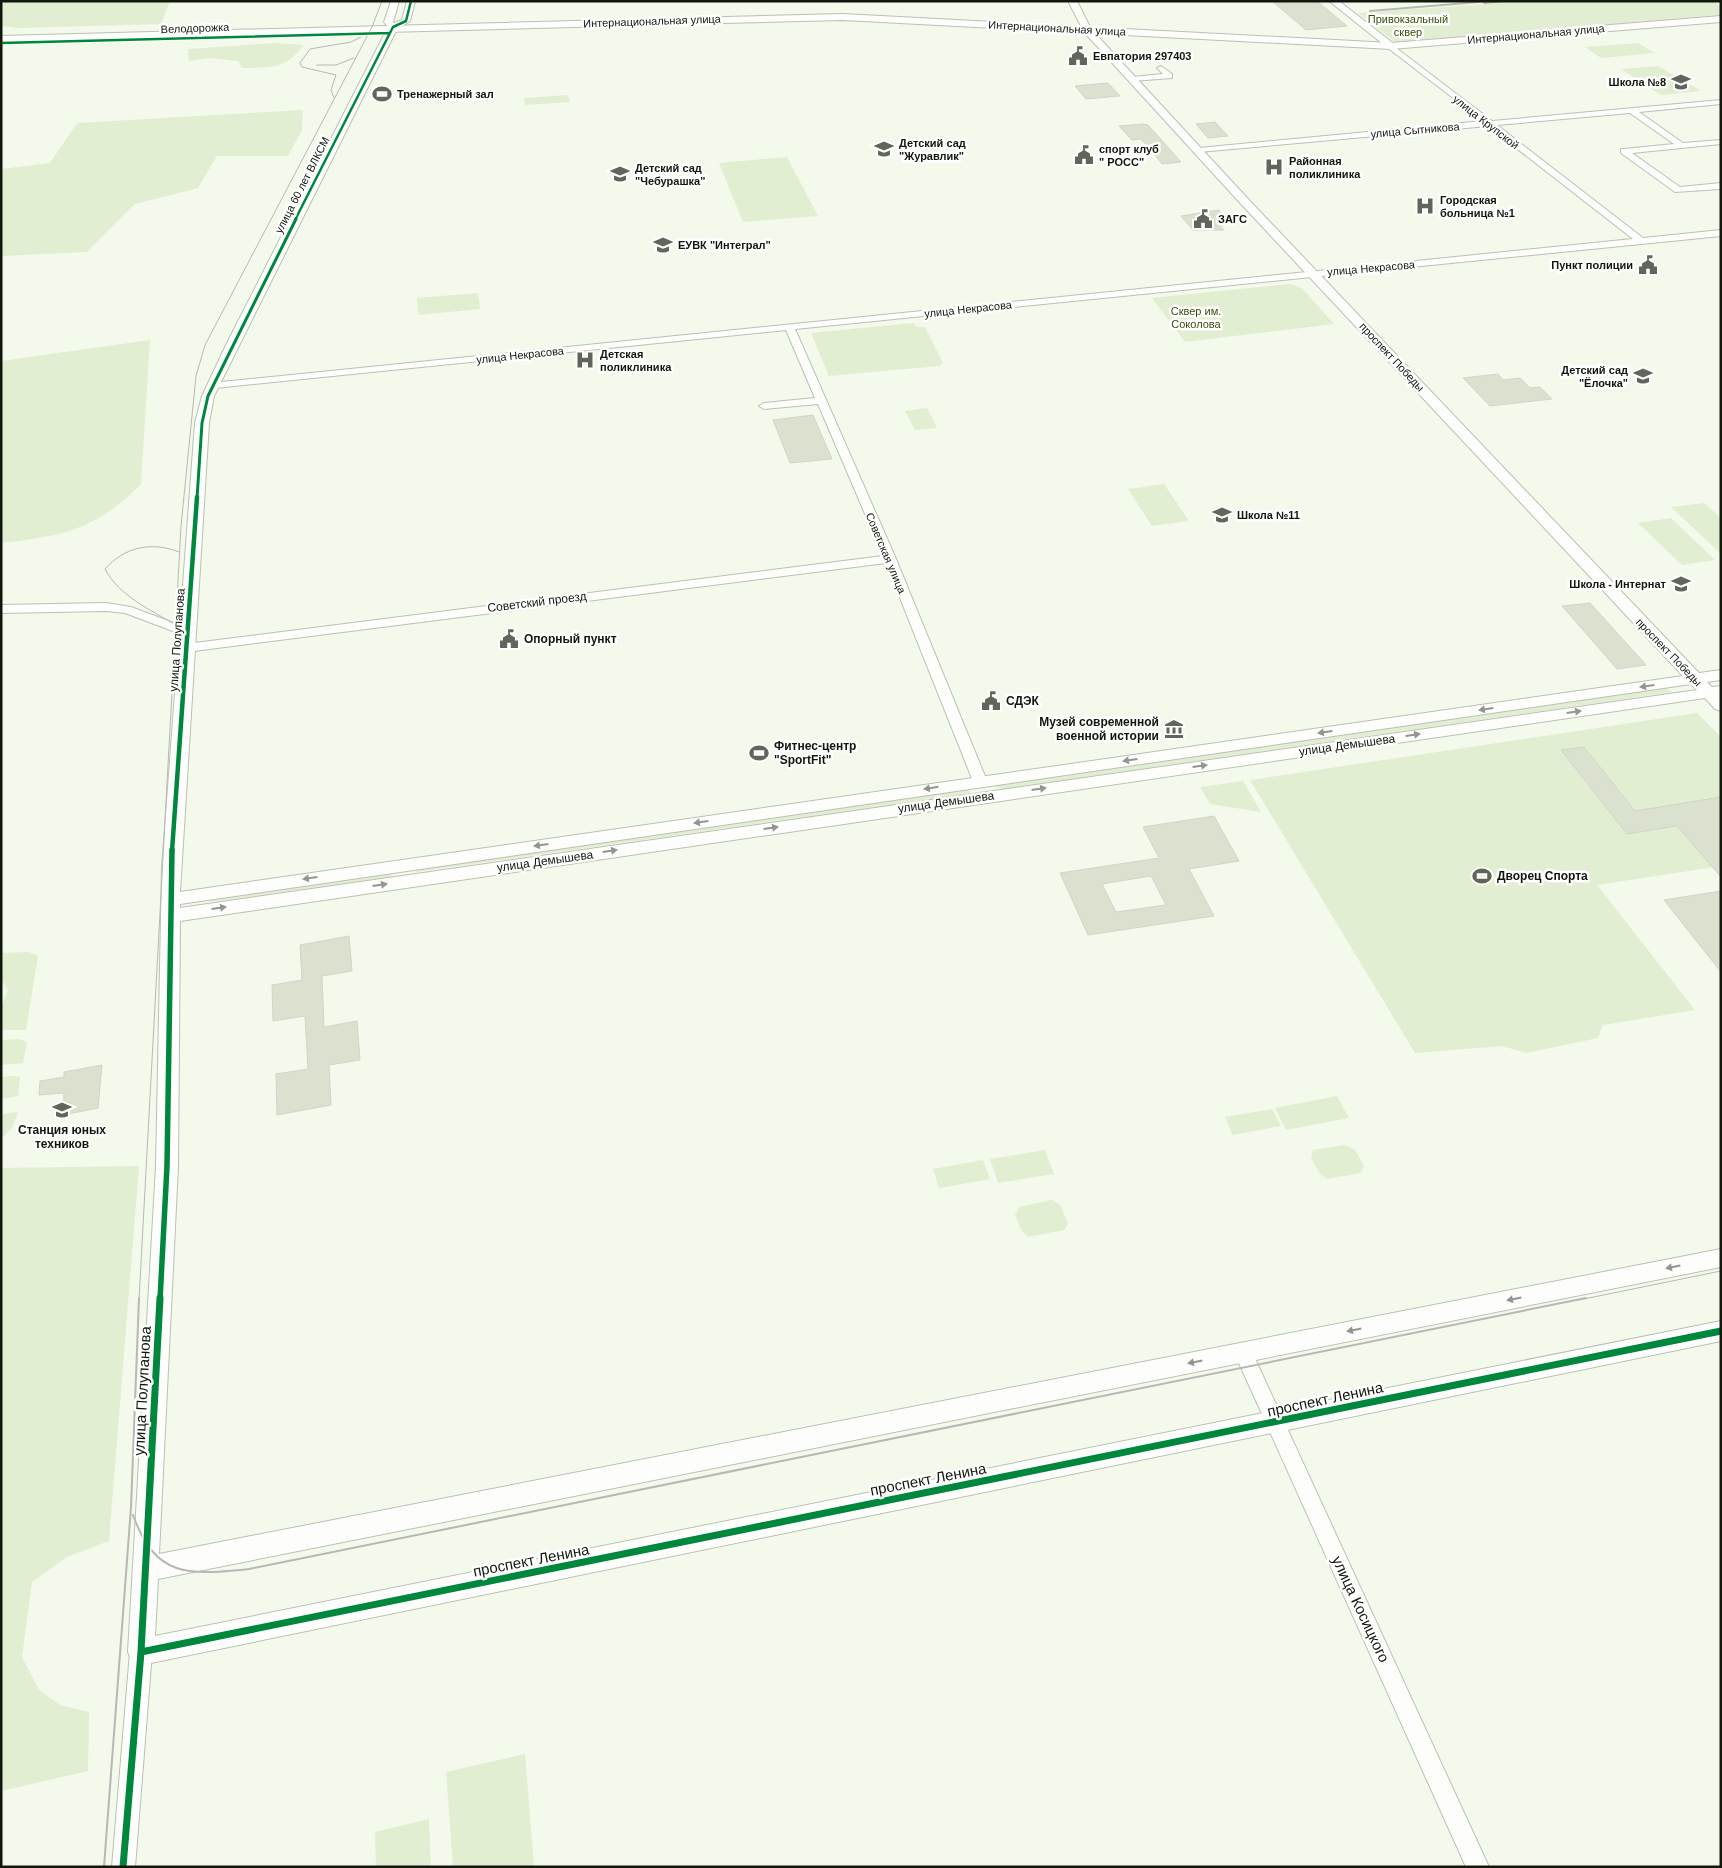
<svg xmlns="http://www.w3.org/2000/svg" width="1722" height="1868" font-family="Helvetica,sans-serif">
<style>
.green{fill:#e2eed1}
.building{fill:#dae2cf;stroke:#d0d5c9;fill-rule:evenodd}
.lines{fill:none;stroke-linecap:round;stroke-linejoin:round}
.minor-casing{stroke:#bbc0b4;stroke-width:2}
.tertiary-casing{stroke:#bbc0b4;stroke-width:2}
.secondary-casing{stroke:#bbc0b4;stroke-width:2}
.minor{fill:#fdfefc;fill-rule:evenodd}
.tertiary{fill:#fdfefc;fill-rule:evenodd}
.secondary{fill:#fdfefc;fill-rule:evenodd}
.tram-far1{stroke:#b7b8b5;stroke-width:1}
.tram{stroke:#b7b8b5;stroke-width:2}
.rail{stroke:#b7b8b5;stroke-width:2}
.cycleway-far4-casing{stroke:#fff;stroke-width:4.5}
.cycleway-far3-casing{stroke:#fff;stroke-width:5}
.cycleway-far2-casing{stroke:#fff;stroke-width:7}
.cycleway-far1-casing{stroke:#fff;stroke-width:9}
.cycleway-casing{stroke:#fff;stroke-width:10}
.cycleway-far4{stroke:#00873e;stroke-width:2.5}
.cycleway-far3{stroke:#00873e;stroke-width:3}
.cycleway-far2{stroke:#00873e;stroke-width:4.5}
.cycleway-far1{stroke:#00873e;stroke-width:5.5}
.cycleway{stroke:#00873e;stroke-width:7}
.oneway{fill:#939690}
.labels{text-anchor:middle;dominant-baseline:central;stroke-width:5;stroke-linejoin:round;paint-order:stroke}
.far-park-label{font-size:11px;fill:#394d09;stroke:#fff}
.far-street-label{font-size:11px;fill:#12170c;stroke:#fff}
.far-poi-label{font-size:11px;font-weight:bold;fill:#12170c;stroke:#fff;text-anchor:start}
.street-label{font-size:12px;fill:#12170c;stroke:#fff}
.poi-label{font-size:12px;font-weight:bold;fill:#12170c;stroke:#fff;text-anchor:start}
.near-street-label{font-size:15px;fill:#12170c;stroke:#fff}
</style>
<rect width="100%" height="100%" fill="#f3f9eb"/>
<path class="green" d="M1 1H170L161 24 19 28 1 26Z
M1530 1H1712L1721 6V15L1395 42 1358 13Z
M274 43 304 45C285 70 271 67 242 68L238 61 208 58 189 61 188 49Z
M1638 43 1655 53 1601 58 1585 47Z
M1658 66 1701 91 1661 95 1621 69Z
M568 95 570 102 525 105 524 98Z
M303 110 302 130 288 156H217L198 188 135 204 87 252 1 256V169L50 163 77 123Z
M787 157 818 216 743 222 719 163Z
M1290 284 1302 288 1334 324 1185 342 1152 298Z
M478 293 480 309 418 315 417 298Z
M913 323 917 327H925L943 363 939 366 829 376 811 333Z
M150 340 141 484C96 530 62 536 1 543V361Z
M927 408 937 428 915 430 905 411Z
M1164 484 1189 521 1152 526 1128 489Z
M1704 503 1721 518V554L1671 507Z
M1671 518 1715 560 1682 565 1638 523Z
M1667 688 1672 692 1003 789 995 787 998 782Z
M1697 713 1721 737V866L1597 885 1695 1010 1603 1025 1598 1038 1526 1053 1502 1046 1415 1053 1250 780Z
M1243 781 1261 812 1210 804 1200 787Z
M969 788 970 793 968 794 416 872 419 867Z
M394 872 391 877 211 902 210 899Z
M29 952 38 956 26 1030H1V1008L8 990 1 979V953Z
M19 1039 27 1042 23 1063 1 1065V1040Z
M13 1076 20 1077 18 1096 1 1099V1077Z
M1337 1096 1349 1118 1286 1130 1275 1108Z
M1272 1109 1281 1126 1233 1135 1225 1117Z
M18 1112 12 1128 1 1139V1114Z
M1345 1145 1355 1150 1364 1166 1361 1173 1327 1179 1320 1174 1311 1158 1313 1150Z
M1045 1150 1054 1174 998 1183 990 1159Z
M983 1160 990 1179 939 1188 933 1169Z
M139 1166 109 1541 67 1557 32 1582 22 1657 39 1690 60 1705 89 1712 88 1771 1 1791V1168Z
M1052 1200 1061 1206 1068 1224 1064 1230 1028 1237 1022 1231 1015 1215 1019 1207Z
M525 1754 534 1867H453L446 1772Z
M429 1819 431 1867H376L375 1832Z"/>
<path class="building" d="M1272 1H1317L1347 26 1306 30Z
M1108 83 1120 96 1086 99 1075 86Z
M1215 122 1228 136 1208 138 1196 124Z
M1143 124 1148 125 1181 162 1162 164 1147 145 1140 139 1132 140 1119 126Z
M1219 210 1231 223 1220 226 1224 230H1193L1181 216Z
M1498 374 1503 380 1520 378 1530 388 1540 387 1552 399 1490 406 1463 378Z
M813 415 832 459 790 463 773 420Z
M1590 603 1646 665 1617 669 1562 606Z
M1584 747 1635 811 1721 797V877L1677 826 1627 834 1561 750Z
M1214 816 1239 861 1189 869 1214 916 1088 935 1060 873 1159 858 1143 827ZM1151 876 1166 905 1116 912 1102 884Z
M1721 891V972L1664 900Z
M349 936 352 971 322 976 324 1027 357 1021 360 1060 329 1065 331 1105 277 1115 276 1074 308 1069 305 1016 273 1021 272 985 302 980 300 945Z
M102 1065 98 1108 63 1115 64 1093 39 1095 40 1081 64 1077V1072Z"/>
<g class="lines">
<g class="minor-casing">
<path id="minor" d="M1391 44 1492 121 1721 100V104L1639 112 1683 143 1721 140V144L1632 153 1680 187 1721 183V189L1675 192 1621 153V149H1624L1674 144 1630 113 1497 125 1643 238 1721 230V236L795 329 896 559 987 781 985 784H975L973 781 886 563 186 652 180 648 186 644 883 556 818 404 764 409 759 406 764 403 815 398 786 330 215 388 211 387V383L1633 239 1488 126 1199 152 1195 150 1199 148 1483 121 1388 48 1387 46Z
M1161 66 1172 74V78L1132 81 1128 79 1132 77 1163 74 1157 68Z
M106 603 131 607 190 629 192 632 186 636 125 613 106 611 1 613V605Z
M1243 1344 1250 1346 1252 1352 1489 1867H1466L1234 1352 1236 1346Z
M141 1642 148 1645 152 1652 135 1867H112L130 1652 134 1645Z"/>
</g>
<g class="tertiary-casing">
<path id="tertiary" d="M391 1H399L393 22 394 23 402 20 407 1H415L410 21 397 29 214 396 209 423 180 892 1683 676 1241 204 1084 32 1068 1H1077L1091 29 1249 200 1699 673 1721 670V680L1707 682 1712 687 1721 686V711L1715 709 1705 698 180 921 178 1166 159 1554 1721 1249V1267L158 1579 155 1636 1721 1321V1341L141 1665 132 1661 128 1652 156 1166 162 868 195 423 202 396 227 343 388 27 384 22ZM1691 684 1697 690 180 908V904Z
M1329 1H1339L1394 44V48H1388Z"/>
</g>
<g class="secondary-casing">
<path id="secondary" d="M843 14 1391 43 1721 16V22L1391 49 843 20 1 42V36Z"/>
</g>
<use href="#minor" class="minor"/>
<use href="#tertiary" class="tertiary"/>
<use href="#secondary" class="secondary"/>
<path class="tram-far1" d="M317 65H336L354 58
M334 98 331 90 336 75 302 67 300 63 310 49 351 42 361 37
M176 625C151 610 119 596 105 569 124 547 152 541 179 552
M139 1300 181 526 196 376 205 345 372 27 382 1
M1579 1300 1721 1271"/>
<path class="tram" d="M133 1515C156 1579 189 1575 249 1569L1586 1298
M104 1867 131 1507 139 1298"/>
<path class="rail" d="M1484 3 1509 1
M1370 11 1491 1"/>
<g class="cycleway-far4-casing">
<path id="cycleway-far4" d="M1 43 390 33
M295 220 393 27 406 21 411 1"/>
</g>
<g class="cycleway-far3-casing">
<path id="cycleway-far3" d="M197 498 202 423 208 396 296 219"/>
</g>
<g class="cycleway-far2-casing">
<path id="cycleway-far2" d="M172 851 197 497"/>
</g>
<g class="cycleway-far1-casing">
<path id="cycleway-far1" d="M160 1300 167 1166 172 850"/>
</g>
<g class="cycleway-casing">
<path id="cycleway" d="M141 1652 1721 1331
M123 1867 141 1652 160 1298"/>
</g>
<use href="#cycleway-far4" class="cycleway-far4"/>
<use href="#cycleway-far3" class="cycleway-far3"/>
<use href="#cycleway-far2" class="cycleway-far2"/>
<use href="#cycleway-far1" class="cycleway-far1"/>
<use href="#cycleway" class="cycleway"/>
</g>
<defs><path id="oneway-solid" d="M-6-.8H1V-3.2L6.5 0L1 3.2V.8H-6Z" transform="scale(1.25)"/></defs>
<g class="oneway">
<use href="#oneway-solid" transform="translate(1647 686) rotate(172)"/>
<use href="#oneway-solid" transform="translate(1486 709) rotate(172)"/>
<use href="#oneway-solid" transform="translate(1574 712) rotate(-8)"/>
<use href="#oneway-solid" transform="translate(1325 732) rotate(172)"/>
<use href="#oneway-solid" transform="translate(1413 735) rotate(-8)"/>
<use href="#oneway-solid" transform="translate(1130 760) rotate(172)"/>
<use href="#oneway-solid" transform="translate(1200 766) rotate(-8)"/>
<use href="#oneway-solid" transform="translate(931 788) rotate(171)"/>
<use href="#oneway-solid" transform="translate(1039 789) rotate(-8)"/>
<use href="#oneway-solid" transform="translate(701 822) rotate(172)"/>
<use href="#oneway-solid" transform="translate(771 828) rotate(-8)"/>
<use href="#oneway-solid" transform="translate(541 845) rotate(172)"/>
<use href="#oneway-solid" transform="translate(610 851) rotate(-8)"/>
<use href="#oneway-solid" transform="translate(310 878) rotate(172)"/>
<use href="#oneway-solid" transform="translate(380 885) rotate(-8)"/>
<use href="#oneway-solid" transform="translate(219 908) rotate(-8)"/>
<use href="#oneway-solid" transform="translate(1673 1267) rotate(169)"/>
<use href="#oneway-solid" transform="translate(1514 1299) rotate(169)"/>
<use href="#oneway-solid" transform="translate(1354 1330) rotate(169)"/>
<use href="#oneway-solid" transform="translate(1195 1362) rotate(169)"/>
</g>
<defs>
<g id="civic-bare" transform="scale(1.5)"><path d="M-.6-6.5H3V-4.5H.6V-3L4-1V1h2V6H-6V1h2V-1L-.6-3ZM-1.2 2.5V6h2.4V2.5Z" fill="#61665a" stroke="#fff" stroke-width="2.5" paint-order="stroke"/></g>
<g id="school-bare" transform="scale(1.5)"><path d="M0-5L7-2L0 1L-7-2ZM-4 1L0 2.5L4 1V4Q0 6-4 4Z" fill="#61665a" stroke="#fff" stroke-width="2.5" paint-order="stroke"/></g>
<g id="stadium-bare" transform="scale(1.5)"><path d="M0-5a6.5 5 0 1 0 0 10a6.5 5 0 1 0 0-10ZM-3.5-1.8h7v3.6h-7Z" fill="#61665a" stroke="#fff" stroke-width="2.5" paint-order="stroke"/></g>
<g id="hospital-bare" transform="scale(1.5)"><path d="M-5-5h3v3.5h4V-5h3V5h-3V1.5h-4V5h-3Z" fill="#61665a" stroke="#fff" stroke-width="2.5" paint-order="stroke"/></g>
<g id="museum-bare" transform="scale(1.5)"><path d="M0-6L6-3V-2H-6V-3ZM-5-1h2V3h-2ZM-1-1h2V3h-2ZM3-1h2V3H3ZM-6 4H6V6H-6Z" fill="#61665a" stroke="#fff" stroke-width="2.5" paint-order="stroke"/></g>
<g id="university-bare" transform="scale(1.5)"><path d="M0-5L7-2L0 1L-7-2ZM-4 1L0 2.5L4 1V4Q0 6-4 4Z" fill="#61665a" stroke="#fff" stroke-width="2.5" paint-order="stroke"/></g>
</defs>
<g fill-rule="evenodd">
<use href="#civic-bare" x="1078" y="56"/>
<use href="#school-bare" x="1681" y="82"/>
<use href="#stadium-bare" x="382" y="94"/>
<use href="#school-bare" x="884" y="149"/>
<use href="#civic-bare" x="1084" y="155"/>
<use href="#hospital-bare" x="1274" y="167"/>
<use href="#school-bare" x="620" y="174"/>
<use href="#hospital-bare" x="1425" y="206"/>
<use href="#civic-bare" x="1203" y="219"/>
<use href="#school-bare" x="663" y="245"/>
<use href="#civic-bare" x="1648" y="265"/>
<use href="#hospital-bare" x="585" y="360"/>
<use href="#school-bare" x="1643" y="376"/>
<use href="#school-bare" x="1222" y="515"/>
<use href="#school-bare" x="1681" y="584"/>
<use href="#civic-bare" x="509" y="639"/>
<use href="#civic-bare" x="991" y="701"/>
<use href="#museum-bare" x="1174" y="729"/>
<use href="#stadium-bare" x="759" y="753"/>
<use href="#stadium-bare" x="1482" y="876"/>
<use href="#university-bare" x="62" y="1110"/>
</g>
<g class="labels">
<g class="far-park-label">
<text x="1408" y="19">Привокзальный<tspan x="1408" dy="13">сквер</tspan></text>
<text x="1196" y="311">Сквер им.<tspan x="1196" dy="13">Соколова</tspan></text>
</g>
<g class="far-street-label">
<text transform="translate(652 21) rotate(-2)">Интернациональная улица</text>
<text transform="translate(195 28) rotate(-2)">Велодорожка</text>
<text transform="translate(1057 28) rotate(3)">Интернациональная улица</text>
<text transform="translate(1536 34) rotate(-5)">Интернациональная улица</text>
<text transform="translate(1486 122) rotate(38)">улица Крупской</text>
<text transform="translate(1415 130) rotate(-5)">улица Сытникова</text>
<text transform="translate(302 185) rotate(-63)">улица 60 лет ВЛКСМ</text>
<text transform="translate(1371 268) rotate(-5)">улица Некрасова</text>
<text transform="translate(968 309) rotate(-6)">улица Некрасова</text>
<text transform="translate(520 355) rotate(-6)">улица Некрасова</text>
<text transform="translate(1392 357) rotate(47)">проспект Победы</text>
<text transform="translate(886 553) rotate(67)">Советская улица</text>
<text transform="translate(1669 652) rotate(46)">проспект Победы</text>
</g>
<g class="far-poi-label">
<text x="1093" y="56">Евпатория 297403</text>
<text x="1666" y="82" text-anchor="end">Школа №8</text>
<text x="397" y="94">Тренажерный зал</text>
<text x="899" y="143">Детский сад<tspan x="899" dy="13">"Журавлик"</tspan></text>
<text x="1099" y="149">спорт клуб<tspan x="1099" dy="13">" РОСС"</tspan></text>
<text x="1289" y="161">Районная<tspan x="1289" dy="13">поликлиника</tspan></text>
<text x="635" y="168">Детский сад<tspan x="635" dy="13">"Чебурашка"</tspan></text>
<text x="1440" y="200">Городская<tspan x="1440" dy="13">больница №1</tspan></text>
<text x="1218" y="219">ЗАГС</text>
<text x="678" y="245">ЕУВК "Интеграл"</text>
<text x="1633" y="265" text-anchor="end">Пункт полиции</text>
<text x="600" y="354">Детская<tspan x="600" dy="13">поликлиника</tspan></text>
<text x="1628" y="370" text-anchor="end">Детский сад<tspan x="1628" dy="13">"Ёлочка"</tspan></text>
<text x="1237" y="515">Школа №11</text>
<text x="1666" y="584" text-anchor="end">Школа - Интернат</text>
</g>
<g class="street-label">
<text transform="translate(537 602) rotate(-7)">Советский проезд</text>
<text transform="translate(177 640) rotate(-86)">улица Полупанова</text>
<text transform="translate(1347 745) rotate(-8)">улица Демышева</text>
<text transform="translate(946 802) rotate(-8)">улица Демышева</text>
<text transform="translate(545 861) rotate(-8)">улица Демышева</text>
</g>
<g class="poi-label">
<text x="524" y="639">Опорный пункт</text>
<text x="1006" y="701">СДЭК</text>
<text x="1159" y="722" text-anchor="end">Музей современной<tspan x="1159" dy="14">военной истории</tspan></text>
<text x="774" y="746">Фитнес-центр<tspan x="774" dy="14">"SportFit"</tspan></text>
<text x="1497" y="876">Дворец Спорта</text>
<text x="62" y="1130" text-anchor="middle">Станция юных<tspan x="62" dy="14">техников</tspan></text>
</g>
<g class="near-street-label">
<text transform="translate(142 1391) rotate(-87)">улица Полупанова</text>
<text transform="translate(1325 1399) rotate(-12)">проспект Ленина</text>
<text transform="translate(928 1479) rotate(-11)">проспект Ленина</text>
<text transform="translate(531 1560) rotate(-11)">проспект Ленина</text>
<text transform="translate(1361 1609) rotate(65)">улица Косицкого</text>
</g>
</g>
<rect width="1722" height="1868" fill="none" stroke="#12170c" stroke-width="5"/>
</svg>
